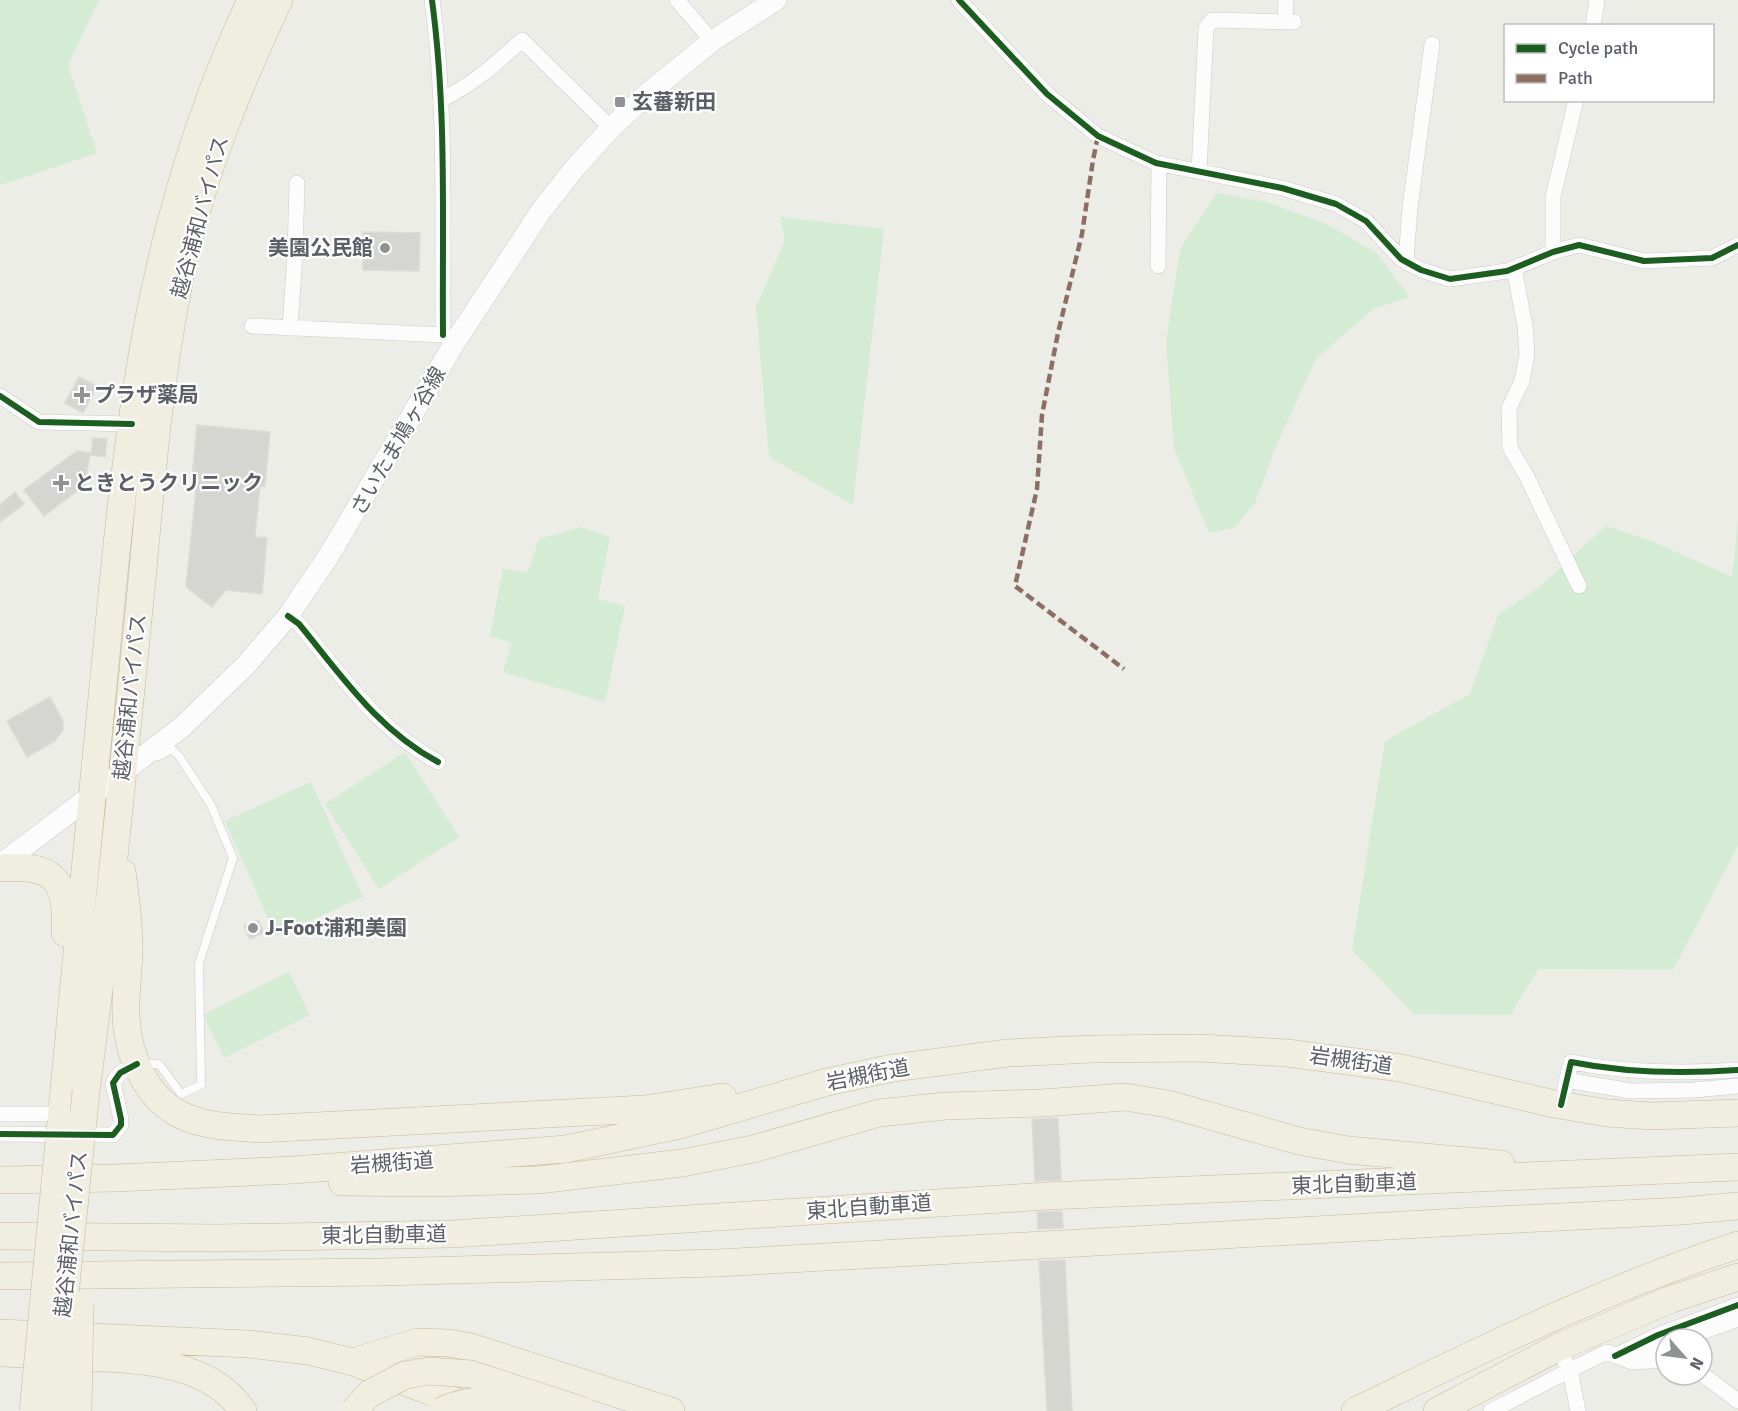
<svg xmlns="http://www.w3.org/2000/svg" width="1738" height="1411" font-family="Signika,'Noto Sans JP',sans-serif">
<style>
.green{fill:#d4ebd4}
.building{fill:#d5d5d2;stroke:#dcdbd6;stroke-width:1.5}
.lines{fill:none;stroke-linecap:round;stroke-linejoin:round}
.lane-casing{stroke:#c9cac8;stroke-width:9}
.street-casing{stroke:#c9cac8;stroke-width:16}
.secondary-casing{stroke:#c9caca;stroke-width:22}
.highway-casing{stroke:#c5bb94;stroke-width:28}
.lane{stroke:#fcfcfc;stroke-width:8}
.street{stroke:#fcfcfc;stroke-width:15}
.secondary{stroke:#fcfcfc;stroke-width:21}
.highway{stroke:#f0ede1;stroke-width:27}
.highway-bridge-casing{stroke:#c5bb94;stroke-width:28;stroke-linecap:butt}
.highway-bridge{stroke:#f0ede1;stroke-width:27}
.quiet{stroke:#8d6e63;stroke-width:4.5;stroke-dasharray:9 4.5;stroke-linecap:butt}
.cycleway-casing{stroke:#fff;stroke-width:10}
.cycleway{stroke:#1b5e20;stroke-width:6}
.poi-dot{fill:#8f9194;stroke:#fff;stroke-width:2}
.labels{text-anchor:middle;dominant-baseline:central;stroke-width:4.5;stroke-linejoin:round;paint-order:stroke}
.poi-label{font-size:21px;font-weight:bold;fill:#5c6066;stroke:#fff;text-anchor:start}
.street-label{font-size:21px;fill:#5c6066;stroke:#fff}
</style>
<rect width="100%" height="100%" fill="#edede8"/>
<path class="green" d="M0 0H99L68 65 97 153 0 185Z
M1217 193 1266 202 1325 223 1376 253 1410 297 1373 309 1316 359 1277 444 1255 503 1234 528 1209 533 1174 448 1166 343 1180 249Z
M780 217 884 229 853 505 769 457 756 307 785 240Z
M1738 520V846L1673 970 1539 969 1510 1015 1414 1014 1352 950 1385 741 1470 694 1498 615 1538 588 1606 526 1649 540 1732 577Z
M581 527 610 537 598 599 625 606 605 702 503 672 512 643 490 636 503 569 528 572 539 539Z
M405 752 459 837 379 889 325 804Z
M311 782 363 897 276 936 225 821Z
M289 972 310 1015 224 1058 203 1015Z"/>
<path class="building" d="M363 232 420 233 419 271 363 270Z
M79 377 97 386 83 413 65 403Z
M197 425 270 432 265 486H260L255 537 267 538 262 594 226 590 212 607 186 587 197 480 192 479Z
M93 438 107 439 105 457 91 455Z
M77 451 90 453 85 485 44 516 24 490Z
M15 492 24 504 0 522V505Z
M50 697 63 721V730L55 741 27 757 7 721Z
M258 920 264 933 250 939 244 926Z
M1058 1118 1061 1180 1035 1181 1032 1119Z
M1062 1211 1063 1228 1038 1229 1037 1212Z
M1065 1260 1072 1411H1047L1039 1261Z"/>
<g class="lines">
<g class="lane-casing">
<path id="lane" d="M142 1064H159L181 1094 201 1085 199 963 233 858 211 805 179 756 172 749 159 756"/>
</g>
<g class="street-casing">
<path id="street" d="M432 0C447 111 442 223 443 335
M677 0 712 41
M959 0 1047 94 1098 136 1156 163 1282 188 1336 204 1366 221 1401 259 1421 270 1450 279 1507 271 1553 252 1579 245 1644 261 1712 258 1738 245
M1285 21 1286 0
M1593 26 1597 0
M442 99C473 85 496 63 522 40L611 128
M1199 171 1206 28 1212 20 1294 22
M1553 252V197L1576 100
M1406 261 1410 207 1432 44
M1158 266 1159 163
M1514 268 1525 326 1527 354 1522 381 1509 408 1510 448 1526 475 1579 586
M252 326 443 335 452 340
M290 328 295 254 297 183
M0 396 39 422 132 424
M288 616 299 624C342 676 377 729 438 762
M1566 1080 1631 1091 1693 1090 1738 1086
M1561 1105 1571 1062C1626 1073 1682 1074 1738 1070
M0 1114H62
M0 1134 113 1135 121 1125V1119L113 1083 120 1073 137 1064
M1682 1339 1738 1319
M1557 1348 1570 1370 1607 1352 1632 1362 1666 1360
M1615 1356 1658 1335 1738 1305
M1634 1361 1666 1345
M1702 1374 1738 1401
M1491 1411 1570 1370 1578 1411"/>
</g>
<g class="secondary-casing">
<path id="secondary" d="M0 865 182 727 246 665 288 616 328 557 455 342 541 211 574 169 611 128 647 94 712 41 776 0"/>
</g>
<g class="highway-casing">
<path id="highway" d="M0 868C54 864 68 879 65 933
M122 872C126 898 129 924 129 950 129 971 125 992 126 1014 127 1054 145 1098 183 1116 207 1127 234 1127 259 1129L645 1109 723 1097
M86 1091C109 924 124 757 141 590 151 484 159 378 181 273 201 178 238 87 279 0
M61 1121C74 976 89 832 103 687 114 573 124 458 144 345 165 227 200 108 251 0
M0 1180 116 1178 293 1170 566 1149 680 1125 827 1082 893 1068 1008 1053 1092 1049 1200 1048 1287 1053 1401 1068 1554 1104 1607 1113 1651 1116 1738 1113
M342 1182 431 1183 538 1180 682 1163 753 1149 879 1113 945 1106 1042 1103 1125 1097 1168 1104 1299 1141 1348 1150 1501 1164
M0 1236 218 1238 452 1234 1047 1196 1738 1167
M0 1276 384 1272 717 1263 1477 1221 1682 1211 1738 1206
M0 1333 248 1344 308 1351 353 1362 476 1409
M0 1353C28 1354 55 1356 83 1357 137 1360 209 1360 243 1411
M353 1362 417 1342 449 1343 471 1347 671 1411
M1355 1411C1480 1351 1605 1288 1738 1245
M1437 1411 1557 1348 1669 1300 1738 1277"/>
</g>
<use href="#lane" class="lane"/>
<use href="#street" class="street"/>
<use href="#secondary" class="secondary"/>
<use href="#highway" class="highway"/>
<g class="highway-bridge-casing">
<path id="highway-bridge" d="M33 1411 61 1121
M53 1411 86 1091
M78 1411 80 1305
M354 1411 369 1394 405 1375 429 1371 471 1374 584 1411
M441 1411C468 1397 504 1400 533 1407"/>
</g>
<use href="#highway-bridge" class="highway-bridge"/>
<path class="quiet" d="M1098 136 1093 160 1082 234 1058 333 1042 415 1037 489 1015 586 1124 669"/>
<g class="cycleway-casing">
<path id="cycleway" d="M432 0C447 111 442 223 443 335
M959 0 1047 94 1098 136 1156 163 1282 188 1336 204 1366 221 1401 259 1421 270 1450 279 1507 271 1553 252 1579 245 1644 261 1712 258 1738 245
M0 396 39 422 132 424
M288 616 299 624C342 676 377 729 438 762
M1561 1105 1571 1062C1626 1073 1682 1074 1738 1070
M0 1134 113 1135 121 1125V1119L113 1083 120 1073 137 1064
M1615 1356 1658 1335 1738 1305"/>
</g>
<use href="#cycleway" class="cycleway"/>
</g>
<g class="poi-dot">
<rect x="614" y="96" width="12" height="12" rx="3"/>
<circle cx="385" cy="248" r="6"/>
<path d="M79 386h6v6h6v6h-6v6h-6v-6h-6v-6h6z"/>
<path d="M58 474h6v6h6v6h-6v6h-6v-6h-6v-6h6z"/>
<circle cx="253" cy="928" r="6"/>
</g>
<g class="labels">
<g class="poi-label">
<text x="632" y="102">玄蕃新田</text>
<text x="373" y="248" text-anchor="end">美園公民館</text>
<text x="94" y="395">プラザ薬局</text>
<text x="74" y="483">ときとうクリニック</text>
<text x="265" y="928">J-Foot浦和美園</text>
</g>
<g class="street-label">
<text transform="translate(200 217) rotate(-75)">越谷浦和バイパス</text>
<text transform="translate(398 441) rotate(-60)">さいたま鳩ヶ谷線</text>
<text transform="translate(130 697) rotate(-84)">越谷浦和バイパス</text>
<text transform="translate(1351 1061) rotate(8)">岩槻街道</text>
<text transform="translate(868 1075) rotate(-11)">岩槻街道</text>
<text transform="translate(392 1163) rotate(-4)">岩槻街道</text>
<text transform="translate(1354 1184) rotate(-2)">東北自動車道</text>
<text transform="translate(869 1207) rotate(-4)">東北自動車道</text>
<text transform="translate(71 1234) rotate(-84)">越谷浦和バイパス</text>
<text transform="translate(384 1235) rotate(-1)">東北自動車道</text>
</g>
</g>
<rect x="1504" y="24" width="210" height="78" fill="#ffffff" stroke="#bebfc2" stroke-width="1.5"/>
<rect x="1516" y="44" width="30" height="9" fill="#1b5e20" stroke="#bebfc2" stroke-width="1.5"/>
<text x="1558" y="54" font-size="18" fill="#5c6066">Cycle path</text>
<rect x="1516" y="74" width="30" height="9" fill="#8d6e63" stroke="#bebfc2" stroke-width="1.5"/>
<text x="1558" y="84" font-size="18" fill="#5c6066">Path</text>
<g transform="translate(1684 1357) rotate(118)"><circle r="28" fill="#ffffff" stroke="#bebfc2" stroke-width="1.5"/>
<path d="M0-4.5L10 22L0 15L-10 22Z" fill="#8f9194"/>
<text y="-9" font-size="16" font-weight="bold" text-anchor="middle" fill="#5c6066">N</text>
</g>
</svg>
